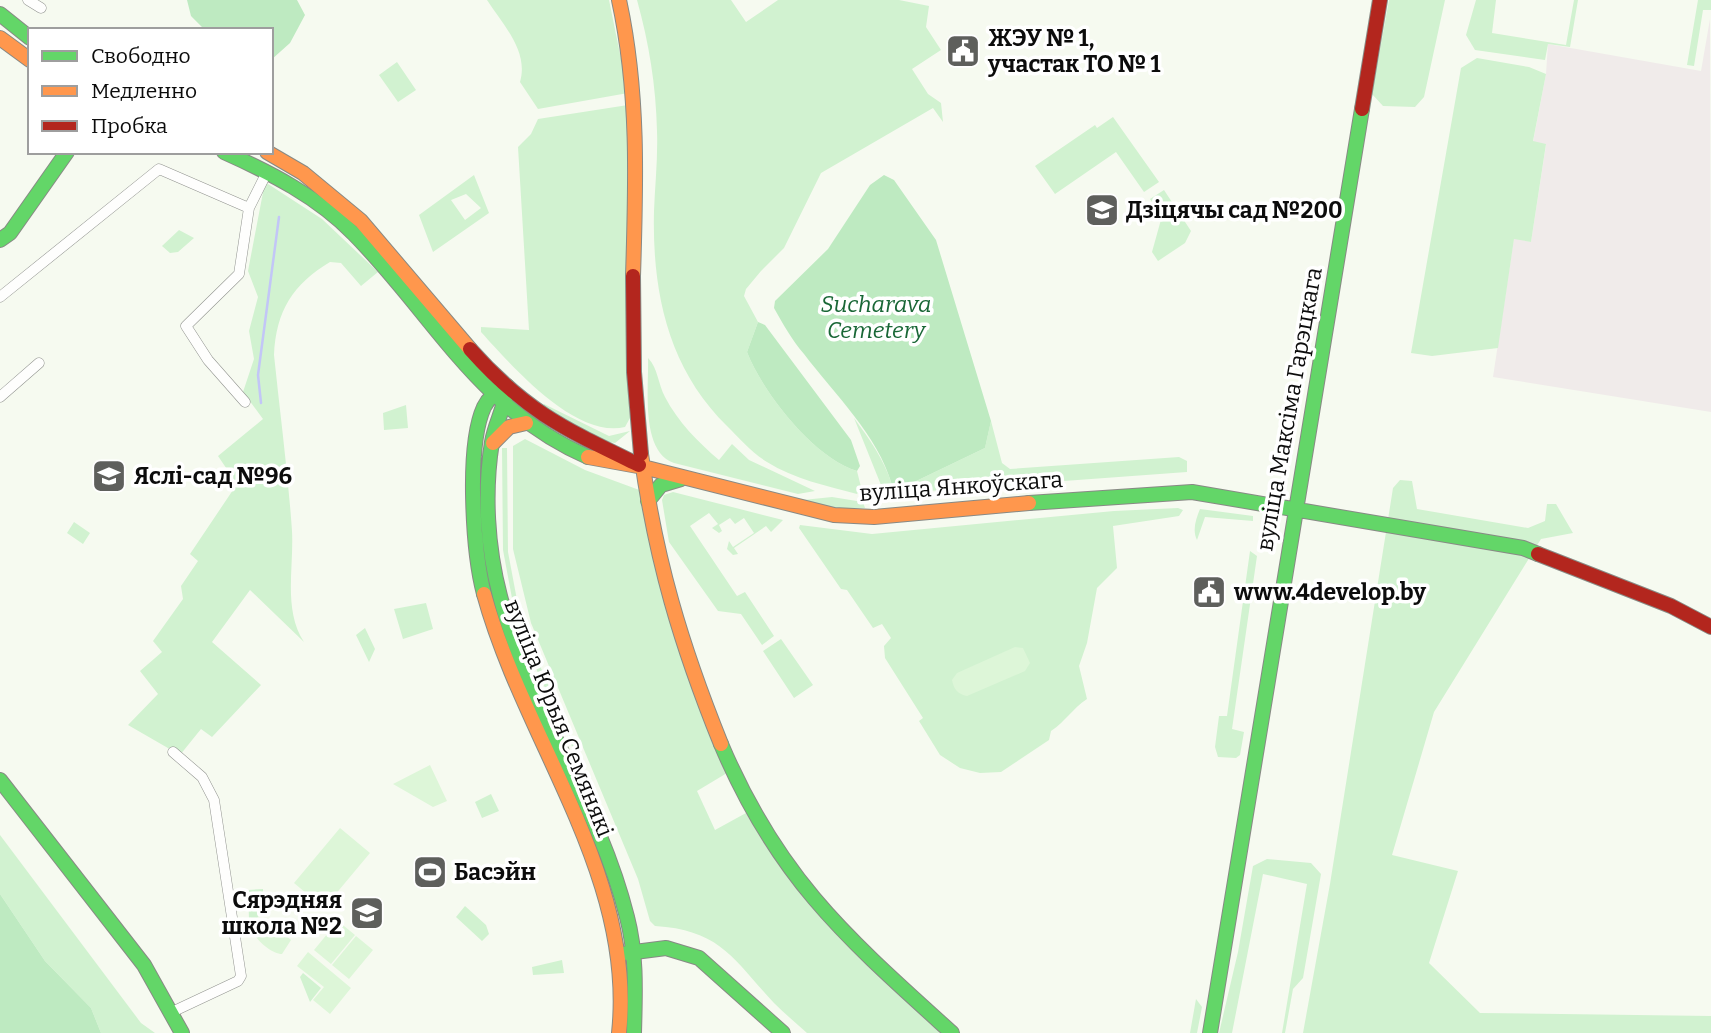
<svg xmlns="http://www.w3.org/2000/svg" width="1711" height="1033" font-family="Bitter,serif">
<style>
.industrial{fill:#f0ebea}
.green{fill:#d1f2d0;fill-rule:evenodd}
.forest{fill:#beeac1}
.pitch{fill:#ddf6d8}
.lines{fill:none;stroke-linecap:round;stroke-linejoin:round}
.stream{stroke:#c2c6f7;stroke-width:2.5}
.street-casing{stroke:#91938f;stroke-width:11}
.fast-casing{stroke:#888a85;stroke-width:16}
.slow-casing{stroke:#888a85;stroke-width:16}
.jam-casing{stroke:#888a85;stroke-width:16}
.street{stroke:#fefefd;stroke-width:10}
.fast{stroke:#63d668;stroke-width:14}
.slow{stroke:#ff974d;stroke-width:14}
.jam{stroke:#b3261e;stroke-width:14}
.labels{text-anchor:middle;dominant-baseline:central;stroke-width:7;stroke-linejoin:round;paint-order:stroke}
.poi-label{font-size:23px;font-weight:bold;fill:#0c0c0c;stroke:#fff;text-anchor:start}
.park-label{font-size:23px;font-style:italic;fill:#196736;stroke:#fff}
.street-label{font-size:23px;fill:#0c0c0c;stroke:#fff}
</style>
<rect width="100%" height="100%" fill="#f6faf0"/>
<path class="industrial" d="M1710 19 1711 412 1493 377 1514 238 1531 242 1546 145 1533 142 1546 74 1548 44 1701 71Z"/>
<path class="green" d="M487 0H609L628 93 538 109 520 82C529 51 503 25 487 0Z
M637 0H731L746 22 778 0H899L929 6 926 27 941 50 912 69 928 94 941 103 943 122 933 108 821 173 784 248 761 271 746 289 744 296 758 322 747 352C763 393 814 458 857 471L861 487 857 494C827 486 794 479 767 462 752 453 739 438 727 426 668 368 652 292 654 211 655 185 658 158 657 131 656 86 649 43 637 0Z
M1389 0H1445L1424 97 1415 107 1383 106 1372 94Z
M1476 0H1496L1492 33 1566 45 1574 0H1578L1570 47 1548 44 1545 60 1475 50 1466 35Z
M1698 0H1711V10H1703L1694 66 1687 65Z
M1477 58 1529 67 1546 74 1533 141 1546 144 1531 242 1514 239 1498 348 1432 356 1411 353 1461 68Z
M397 62 416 90 398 102 379 75Z
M628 105 626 360 630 418 625 427C575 439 512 366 481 332V327L529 330 518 147 531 134 538 119Z
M1113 117 1159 182 1144 192 1116 152 1055 194 1035 166 1095 125 1097 128Z
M474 175 489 213 433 252 419 215ZM466 194 481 208 465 220 451 200Z
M265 182 322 219 378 272 361 286 341 263 330 262C293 284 276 311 274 355 280 413 288 473 292 531 294 568 283 610 304 642L250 590 212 642 261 685 212 737 201 729 180 755 128 725 158 694 140 671 162 652 153 641 183 599 181 586 198 561 190 554 237 484 218 456 263 419 243 392 254 359 249 331 258 297 248 271Z
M1164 190 1191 231 1185 243 1158 261 1152 252 1162 216 1150 199Z
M179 230 194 238 178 252 170 253 162 246Z
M648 358C658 368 658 384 665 397 678 422 698 442 719 460L732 444 749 460 815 491 798 494 674 463C640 451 649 388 648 358Z
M544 404 609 436 630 431 615 443 604 441 541 409Z
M406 405 408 428 384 430 383 413Z
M854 418C870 440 884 459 892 485L910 484 985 448 991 421 1002 463 1010 469 1179 457 1187 461V472L887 494 883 490Z
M525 439 585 470 642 491 727 773 697 791 715 830 746 813 767 848 944 1033H807C796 1023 785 1014 774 1003 734 960 721 930 655 926L650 921 638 879 531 623 513 549V446Z
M502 448H507L508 552 517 600 532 647 606 820 528 651 514 609 503 550Z
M482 449 484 522 534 705 602 861 623 925 585 827 499 622 485 561Z
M1400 480 1412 481 1417 509 1528 528 1545 521 1547 504H1556L1573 533 1541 539 1434 712 1392 855 1458 871 1429 963 1480 1013 1711 1016V1033H1303L1330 884 1393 488Z
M673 492 783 520 771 532 766 526 734 548 738 554 733 555 727 549 729 541 733 547 754 533 744 518 735 524 730 518 719 525 722 531 719 533 712 528 718 524 709 513 690 526 737 596 745 592 774 636 762 645 741 614 718 611 669 542 662 500 664 495Z
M832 497 863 502 865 508H829L803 500Z
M1178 508 1183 510 1179 516 1113 526 1117 568 1097 588 1087 643 1079 666 1087 699C1072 709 1066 721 1051 731L1049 740 1001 772 980 773 960 768 940 755 919 721 923 718 885 658 884 646 891 638 882 624 873 628 847 590 841 589 799 528 800 525 872 534 1114 511Z
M1200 509 1253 516V521L1205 517 1197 540C1192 530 1196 519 1200 509Z
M74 522 90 533 83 544 67 533Z
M1250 551 1257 556 1232 729 1244 732 1240 755 1236 758 1218 757 1215 747 1219 716H1227Z
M426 603 433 629 403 639 394 609Z
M365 628 375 649 369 662 356 635Z
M781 639 813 685 794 698 763 651Z
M491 794 499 811 482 818 475 802Z
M0 835 141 1023 155 1033H101L91 1008 45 961 0 894Z
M1267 859 1311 863 1321 874 1303 978 1293 989 1285 1033H1282L1307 884 1263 874 1232 1033H1219L1238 952 1253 866Z
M263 889V911L257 918 249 919 248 890Z
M465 906 486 925 489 934 482 941 456 917Z
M562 960 564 973 533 975 532 967Z
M303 973 321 988 310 1002 300 977Z
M1196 999 1202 1007 1197 1033H1190Z"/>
<path class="forest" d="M187 0H297L305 15 290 43 271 60V30H205L191 16Z
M884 175 894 180 936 240 991 421 985 448 910 484 892 485C878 435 835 395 804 354 792 340 783 324 774 308L775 301 828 249 870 185Z
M758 322 765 325 851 440 860 466 857 471C814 458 763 393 747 352Z
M0 894 45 961 91 1008 101 1033H0Z"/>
<path class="pitch" d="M1015 647 1023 648 1030 663 1025 671 967 696C958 694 954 690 952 680L957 673Z
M430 765 447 801 433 807 393 784Z
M340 828 370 853 324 908 294 883Z
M260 919H267L291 940 282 954C272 954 254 939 252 929Z
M338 921 355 935 331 964 314 950Z
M356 936 373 950 349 979 332 965Z
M308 952 351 988 330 1014 313 1000 324 987 297 966Z"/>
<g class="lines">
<path class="stream" d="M261 403 258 375 279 217"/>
<g class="street-casing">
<path id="street" d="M28 0 41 8
M0 297 159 169 249 208
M0 397 39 363
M245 402 208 360 186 326 239 274 249 208 267 172
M172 1012 238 981 241 976 214 800 202 777 173 752"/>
</g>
<g class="fast-casing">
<path id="fast" d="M0 14 30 38
M224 152C271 173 318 197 354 234 434 315 478 409 588 457
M0 240 10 233 67 152
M648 501 661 485 681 479
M1029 503 1192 492 1523 548 1538 554
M484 594C473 552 466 446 484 407 489 397 496 391 507 386 506 406 495 423 492 442 484 492 487 547 500 596 529 708 599 804 627 917 637 955 635 994 634 1033
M721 744C778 879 847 938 952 1033
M0 780 144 965 182 1033
M627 953 666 948 699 958 783 1033
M1210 1033 1362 109"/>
</g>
<g class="slow-casing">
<path id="slow" d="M619 0C639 92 636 183 633 276
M0 38 30 60
M267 152 303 173 361 221 470 349
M493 443 509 427 526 423
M641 454C656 561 681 645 721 744
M588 457 643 467 834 515 874 517 1029 503
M484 594C524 741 636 875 619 1033"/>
</g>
<g class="jam-casing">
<path id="jam" d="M1362 109 1380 0
M633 276 634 372 641 454
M470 349C526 412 565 429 639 465
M1538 554 1671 606 1711 627"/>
</g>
<use href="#street" class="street"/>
<use href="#fast" class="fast"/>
<use href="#slow" class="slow"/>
<use href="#jam" class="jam"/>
</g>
<defs>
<g id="civic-square" transform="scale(1.75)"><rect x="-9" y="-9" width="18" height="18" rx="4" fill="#5e5f5c" stroke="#fff"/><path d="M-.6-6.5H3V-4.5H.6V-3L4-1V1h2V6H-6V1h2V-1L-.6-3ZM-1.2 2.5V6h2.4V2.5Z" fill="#fff"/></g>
<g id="school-square" transform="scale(1.75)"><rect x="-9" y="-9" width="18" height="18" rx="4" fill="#5e5f5c" stroke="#fff"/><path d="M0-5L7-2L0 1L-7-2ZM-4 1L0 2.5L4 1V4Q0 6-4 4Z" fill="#fff"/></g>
<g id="stadium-square" transform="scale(1.75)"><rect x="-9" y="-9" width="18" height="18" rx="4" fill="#5e5f5c" stroke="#fff"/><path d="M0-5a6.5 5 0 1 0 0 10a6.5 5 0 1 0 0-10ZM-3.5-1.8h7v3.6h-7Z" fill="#fff"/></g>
</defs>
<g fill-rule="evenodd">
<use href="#civic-square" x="963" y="51"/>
<use href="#school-square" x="1102" y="210"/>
<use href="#school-square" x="109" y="476"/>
<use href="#civic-square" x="1209" y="592"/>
<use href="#stadium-square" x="430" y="872"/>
<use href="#school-square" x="367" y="913"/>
</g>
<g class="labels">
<g class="poi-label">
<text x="988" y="38">ЖЭУ № 1,<tspan x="988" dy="26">участак ТО № 1</tspan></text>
<text x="1126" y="210">Дзіцячы сад №200</text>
<text x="134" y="476">Яслі-сад №96</text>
<text x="1234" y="592">www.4develop.by</text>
<text x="454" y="872">Басэйн</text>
<text x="342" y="900" text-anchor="end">Сярэдняя<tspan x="342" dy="26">школа №2</tspan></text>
</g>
<g class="park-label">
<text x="876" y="304">Sucharava<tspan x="876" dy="26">Cemetery</tspan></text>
</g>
<g class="street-label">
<text transform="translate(1289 409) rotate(-80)">вуліца Максіма Гарэцкага</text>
<text transform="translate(961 486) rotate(-4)">вуліца Янкоўскага</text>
<text transform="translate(559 718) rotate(68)">вуліца Юрыя Семянякі</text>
</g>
</g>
<rect x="28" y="28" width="245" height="126" fill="#ffffff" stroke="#9e9e9e" stroke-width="2"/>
<rect x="42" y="51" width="35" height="10" fill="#63d668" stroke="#9e9e9e" stroke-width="2"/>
<text x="91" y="63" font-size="21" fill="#0c0c0c">Свободно</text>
<rect x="42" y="86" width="35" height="10" fill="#ff974d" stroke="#9e9e9e" stroke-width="2"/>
<text x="91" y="98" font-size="21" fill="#0c0c0c">Медленно</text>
<rect x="42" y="121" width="35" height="10" fill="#b3261e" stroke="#9e9e9e" stroke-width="2"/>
<text x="91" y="133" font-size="21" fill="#0c0c0c">Пробка</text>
</svg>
